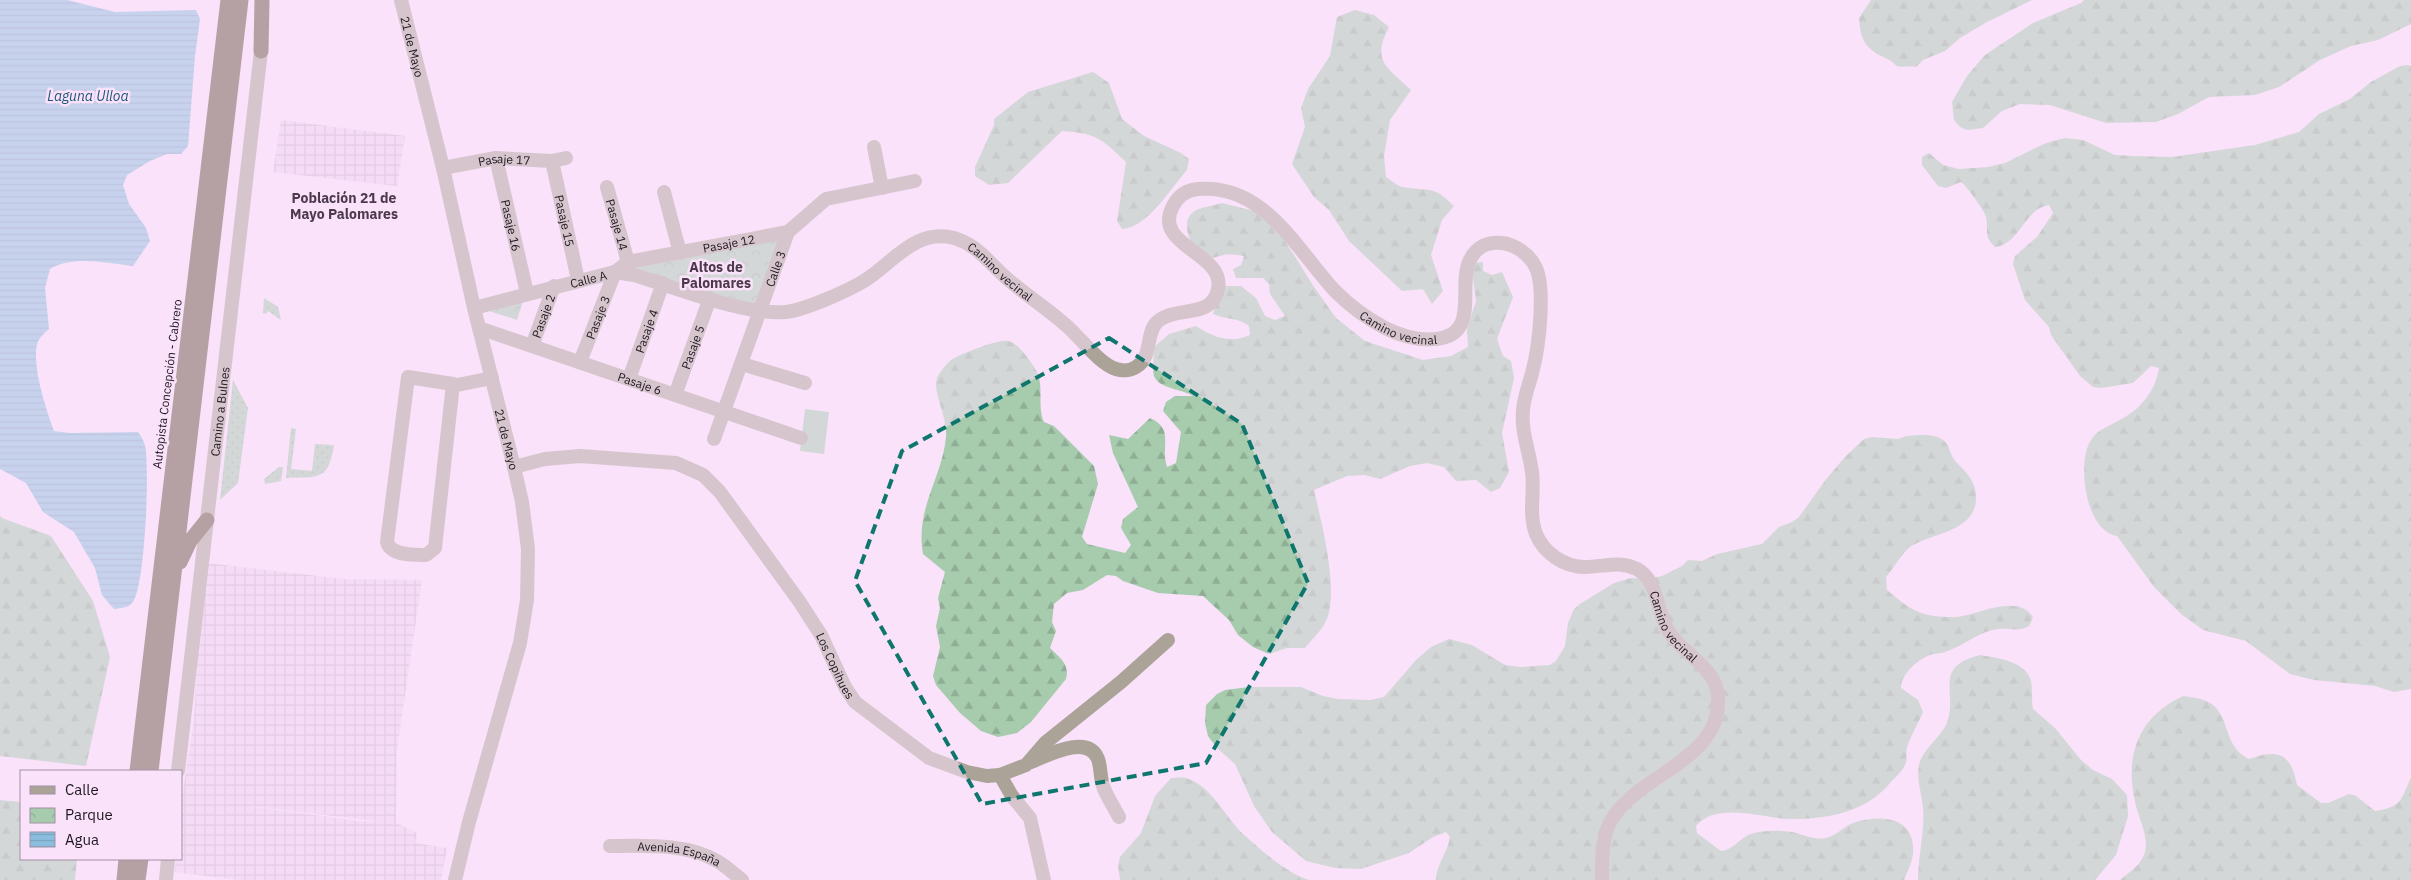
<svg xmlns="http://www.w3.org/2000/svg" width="2411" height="880" font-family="'IBM Plex Sans',sans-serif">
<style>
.industrial{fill:url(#industrial-grid);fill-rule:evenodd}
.grass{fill:url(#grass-dots)}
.forest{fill:url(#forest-firs)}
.park{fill:url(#park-crowns)}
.pitch{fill:#a7cbad}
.water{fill:url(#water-rules)}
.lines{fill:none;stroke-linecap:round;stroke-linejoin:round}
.minor{stroke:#aba398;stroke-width:14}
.highway{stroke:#63533c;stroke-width:15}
.marked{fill:none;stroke:#0f766e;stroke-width:4;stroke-dasharray:10 6;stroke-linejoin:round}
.labels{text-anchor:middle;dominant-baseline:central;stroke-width:5;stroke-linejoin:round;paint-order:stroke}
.street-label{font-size:12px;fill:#1f1720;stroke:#f9e2fa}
.water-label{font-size:14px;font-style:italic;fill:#1d5878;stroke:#f9e2fa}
.neighbourhood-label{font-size:14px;font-weight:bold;fill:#4c394c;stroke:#f9e2fa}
</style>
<defs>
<pattern id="industrial-grid" width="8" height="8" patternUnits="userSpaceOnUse" patternTransform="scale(1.25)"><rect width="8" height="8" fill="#f0d3f1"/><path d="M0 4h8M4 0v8" fill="none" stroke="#cdb4ce"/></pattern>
<pattern id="grass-dots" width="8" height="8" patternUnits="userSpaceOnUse" patternTransform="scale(1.25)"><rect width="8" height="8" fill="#a7cbad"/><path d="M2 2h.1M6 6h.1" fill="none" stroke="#8fae95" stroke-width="1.8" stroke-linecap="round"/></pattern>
<pattern id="forest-firs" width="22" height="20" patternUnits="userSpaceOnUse" patternTransform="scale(1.25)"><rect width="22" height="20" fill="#a7cbad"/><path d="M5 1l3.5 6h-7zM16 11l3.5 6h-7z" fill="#8fae95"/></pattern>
<pattern id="park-crowns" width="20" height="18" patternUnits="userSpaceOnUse" patternTransform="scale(1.25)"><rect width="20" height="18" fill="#a7cbad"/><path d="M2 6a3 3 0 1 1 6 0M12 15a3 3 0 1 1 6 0" fill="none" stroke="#8fae95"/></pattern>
<pattern id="water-rules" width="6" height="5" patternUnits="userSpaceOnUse" patternTransform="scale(1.25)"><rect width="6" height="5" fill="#8bbede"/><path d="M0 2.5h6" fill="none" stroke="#78a3be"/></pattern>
</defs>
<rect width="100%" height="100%" fill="#f9e2fa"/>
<path class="industrial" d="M281 120 405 136 397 186 273 172Z
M207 563 343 579 422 580 397 749 396 823 417 833 415 843 447 848 441 880H239L175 872 176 859H181V803L194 720 198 642ZM248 806H249L383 822 359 821Z"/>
<path class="grass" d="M264 298 278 307 281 320 268 311 266 314 263 313Z
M233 380 248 408 238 483 220 500Z
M291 428 296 429 291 469 312 471 315 444 334 445C328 483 317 476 286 478Z
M279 467H283L281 481 265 484 264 479Z"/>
<path class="forest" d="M1871 0H2032L1987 22 1960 38 1945 51 1923 60 1916 67C1910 65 1902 68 1897 66 1895 65 1893 62 1891 61 1867 49 1861 45 1859 18Z
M2084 0H2411V24L2378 40 2351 46 2320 60 2279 87 2255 95 2209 97 2178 114 2156 122 2106 123 2050 105 2020 104 2002 111 1983 128 1967 130 1960 127 1954 120 1952 102 1967 76 1985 55 2033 23 2081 3Z
M1355 10 1374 15 1389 27C1371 62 1387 67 1411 90L1390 120 1384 156 1386 177C1391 180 1397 186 1403 187 1430 192 1432 184 1454 206L1442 220 1431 255 1443 291 1432 304 1423 289 1402 291 1349 241 1329 210 1314 197 1292 164 1305 127 1301 108 1308 89 1330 56 1337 17Z
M2407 65 2411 66V689L2394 692 2375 686 2314 680 2290 674 2246 641 2203 630 2181 614 2154 587 2117 536C2086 532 2076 463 2091 440 2098 429 2106 428 2116 422 2139 411 2155 393 2159 368L2151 366 2133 383 2101 388 2093 387 2080 376 2051 335 2049 327 2025 300 2013 264 2015 256 2037 237 2053 213 2049 205C2024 209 2020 244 1995 247 1982 235 1990 228 1985 214 1981 207 1967 186 1961 182L1946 188 1938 186 1922 165V157L1929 153 1943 165 1959 169 1988 167 2005 163 2046 143 2065 138 2083 140 2115 155 2134 156 2172 157 2255 145 2299 132 2319 114 2350 99 2371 82 2400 66Z
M1093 72 1109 83 1122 119 1144 136 1181 153 1189 159 1187 170C1171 188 1147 228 1122 229L1117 221 1126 162C1102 139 1096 133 1062 131L1008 183 989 185 975 176V167L994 125V119L1028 92Z
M1222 203 1258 212 1280 233 1314 287 1336 318 1365 341 1423 360 1451 356 1468 347 1467 329 1476 301 1472 271 1474 263 1483 262V271L1492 275 1502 272 1513 297 1497 339 1503 356 1511 361 1514 378 1502 433 1509 472 1500 488 1491 492 1476 480 1456 481 1444 467 1427 463 1410 466 1380 479 1364 475 1347 476 1314 490C1321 521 1340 592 1326 621 1322 630 1311 640 1305 648H1287L1269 654 1253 647 1238 635 1229 620 1203 596 1158 593 1123 581 1116 576 1107 575 1083 590 1067 593 1054 604 1052 622 1056 631 1050 648C1060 658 1070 664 1066 679L1031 722 1017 733 998 737 981 731 960 713 936 685 933 676 940 647 936 626 940 608 938 598 945 572 923 554C915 508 942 479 946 437 948 418 932 392 937 378 939 373 947 363 951 360 961 354 998 339 1008 341 1018 343 1029 359 1034 367 1046 383 1036 405 1044 422L1054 426 1094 466 1098 484 1082 537 1087 544 1125 553 1131 545 1121 528 1123 519 1138 507 1113 453 1109 435 1128 439 1150 418C1175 429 1160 446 1167 467L1176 463 1181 432 1163 411 1166 402 1175 396H1193C1183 389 1159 389 1154 376 1152 368 1154 355 1154 347L1169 334 1196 326C1213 337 1230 344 1250 335L1249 326C1238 317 1226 320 1213 314L1221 286H1241L1256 298 1265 316 1275 320 1285 316 1270 294 1269 284 1263 278H1236L1233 269 1241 265 1244 256C1238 255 1230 254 1224 255 1218 256 1215 259 1209 257 1193 254 1179 225 1192 213 1198 207 1213 206 1222 203Z
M1906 436C1920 435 1941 432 1948 446 1951 453 1952 458 1957 463 1968 474 1976 482 1976 498 1976 532 1931 533 1910 547 1901 554 1894 568 1886 577L1887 590C1901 602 1915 614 1934 616 1941 617 1950 617 1957 617 1980 614 2017 593 2033 617L2029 626C2018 632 2010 628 1999 629 1979 631 1964 646 1945 652 1941 654 1935 653 1930 655 1917 660 1901 674 1901 688L1918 700 1923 712C1918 724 1911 735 1907 747 1905 753 1908 760 1905 765 1902 771 1895 778 1890 783 1867 811 1830 819 1794 819 1766 820 1718 800 1696 826L1697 833 1721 851C1734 850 1741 836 1754 833 1767 830 1784 830 1796 833 1807 836 1815 840 1826 838 1838 835 1846 824 1856 822 1884 814 1916 818 1913 854 1912 863 1907 872 1904 880H1436C1436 865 1448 852 1450 837L1446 832 1433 837 1409 853 1361 869 1335 868 1306 861 1272 832 1254 806 1235 764 1217 748 1208 736 1205 723 1206 705 1217 694 1225 690 1249 687H1301L1323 696 1338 699 1370 700 1384 697 1416 660 1431 647 1449 639 1472 645 1505 665 1521 667 1550 665 1556 661 1565 646 1568 623 1574 609 1580 604 1614 583 1631 578 1647 579 1662 576 1682 566 1688 560 1702 561 1717 554 1762 544 1779 527 1792 522 1799 517 1827 478 1845 457 1864 439 1872 437 1898 439Z
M0 516 2 518 51 536 93 601 110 657 86 766 0 756Z
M1980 655C1997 658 2026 661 2031 681 2033 690 2031 700 2033 709L2055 728 2081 760 2093 770 2112 779 2127 795 2128 816 2116 855 2095 880H1918C1918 856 1925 831 1923 808 1922 792 1914 775 1921 759 1927 746 1940 737 1946 725 1960 694 1930 668 1980 655Z
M2183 696C2190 697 2199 698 2206 701 2232 712 2221 746 2249 759 2279 748 2291 754 2297 785L2321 803H2328L2349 794 2356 796 2375 811C2402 807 2401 800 2411 777V880H2120C2129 872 2139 867 2144 855 2150 839 2140 821 2136 806 2124 759 2136 718 2183 696Z
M1171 778C1175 778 1182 777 1186 778 1212 786 1225 817 1243 834 1262 851 1285 872 1309 880H1120L1118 866 1120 857 1141 833 1155 796Z
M0 800 21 802V859H77L75 880H0Z"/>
<path class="park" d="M784 236 755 313 623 268Z
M523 301 517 320 489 311Z"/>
<path class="pitch" d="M805 409 829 412 824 454 800 451Z"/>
<path class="water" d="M0 0H67L115 12 196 10 200 19 195 56 188 146 181 154H167L150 161 127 175 123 185 129 204 146 228 150 241 133 266C107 263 72 255 50 269L45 288 49 329C44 333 39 338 37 344 32 367 46 409 54 431L70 433 138 432C141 436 144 441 145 446 150 466 145 591 132 603 128 608 120 608 114 609L102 595 95 568 74 532 43 512 26 483 0 469Z"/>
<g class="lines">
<g class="minor">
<path id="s1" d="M401 0 443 168 474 308 514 467 522 502 528 549 527 600 520 643 469 822 455 880"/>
<path d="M874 147 882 188"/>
<path id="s2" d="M496 158 527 293"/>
<path id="s3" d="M552 161 578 280"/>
<path id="s4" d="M443 168 496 158 552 161 566 158"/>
<path id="s5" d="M607 187 628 262"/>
<path d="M664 192 680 253"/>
<path id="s6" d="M615 272 628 262 788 232"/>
<path id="s7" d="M474 308 615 272 634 275C674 287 746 316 786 312 805 310 847 291 864 281 893 263 915 228 954 238 979 245 992 267 1011 282 1030 298 1051 311 1069 328 1081 339 1100 364 1116 369 1122 371 1130 371 1136 367 1153 357 1145 334 1157 322 1175 305 1212 320 1218 289 1226 253 1151 246 1173 206 1178 196 1187 190 1198 189 1264 183 1297 250 1335 291 1350 306 1366 318 1385 328 1401 336 1418 341 1436 339 1480 335 1458 287 1469 262 1482 231 1522 241 1535 266 1546 286 1539 346 1533 369 1530 383 1524 396 1523 410 1521 432 1529 450 1532 472 1535 492 1528 513 1536 534 1544 553 1564 567 1585 567 1604 567 1619 560 1637 569 1659 581 1656 612 1669 632 1684 655 1717 668 1718 697 1722 760 1639 774 1612 819 1601 837 1602 860 1602 880"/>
<path id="s8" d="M479 328 801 438"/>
<path id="s9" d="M532 346 554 286"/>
<path id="s10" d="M580 362 615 272"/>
<path d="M742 364 805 383"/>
<path id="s11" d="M629 379 663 283"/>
<path d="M453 384 435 548 426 555C414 555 391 556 387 542L408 377 453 384 457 385 492 378"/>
<path id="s12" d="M675 395 710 298"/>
<path id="s13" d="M714 439 788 232 826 199 915 181"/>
<path id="s14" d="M514 467 545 459 580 456 676 463 703 475 720 492 799 601 821 635 845 687 855 702 929 758 967 772 987 776 1000 775 1026 765 1045 743 1121 682 1168 640"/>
<path d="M1031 762C1046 756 1088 733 1098 759 1101 767 1100 777 1103 786 1107 797 1114 807 1119 817"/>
<path id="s15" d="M178 771 261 51"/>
<path d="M1000 775 1012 796 1030 818 1044 880"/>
<path id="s16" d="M610 846C645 846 686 843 717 861 726 866 734 874 742 880"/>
<path d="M166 880 168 859"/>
</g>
<path class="highway" d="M261 51 262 0
M180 562 190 541 207 520
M137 771 228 0
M151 771 241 0
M124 880 126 859
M138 880 141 859"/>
</g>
<path d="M0 0H2411V880H0ZM1109 338 1242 424 1308 583 1206 763 982 804 855 581 902 451Z" fill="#f9e2fa" fill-opacity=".55" fill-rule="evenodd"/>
<path class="marked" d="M1109 338 1242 424 1308 583 1206 763 982 804 855 581 902 451Z"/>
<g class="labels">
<g class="street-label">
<text stroke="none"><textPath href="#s1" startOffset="48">21 de Mayo</textPath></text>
<text stroke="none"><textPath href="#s4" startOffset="62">Pasaje 17</textPath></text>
<text stroke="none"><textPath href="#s3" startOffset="61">Pasaje 15</textPath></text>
<text stroke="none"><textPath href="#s2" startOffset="69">Pasaje 16</textPath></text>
<text stroke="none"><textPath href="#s5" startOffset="39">Pasaje 14</textPath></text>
<text stroke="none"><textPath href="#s6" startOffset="119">Pasaje 12</textPath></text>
<text stroke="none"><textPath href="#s13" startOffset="181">Calle 3</textPath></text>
<text stroke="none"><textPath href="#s7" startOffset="568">Camino vecinal</textPath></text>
<text stroke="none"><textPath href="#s7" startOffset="118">Calle A</textPath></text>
<text stroke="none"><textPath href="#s9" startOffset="32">Pasaje 2</textPath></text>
<text stroke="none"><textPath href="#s10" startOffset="48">Pasaje 3</textPath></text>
<text stroke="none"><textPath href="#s7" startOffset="1255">Camino vecinal</textPath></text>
<text stroke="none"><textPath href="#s11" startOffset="51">Pasaje 4</textPath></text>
<text stroke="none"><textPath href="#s12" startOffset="51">Pasaje 5</textPath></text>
<text stroke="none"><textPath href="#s8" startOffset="170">Pasaje 6</textPath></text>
<text transform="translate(167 384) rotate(-83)">Autopista Concepción - Cabrero</text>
<text stroke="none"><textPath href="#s15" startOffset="362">Camino a Bulnes</textPath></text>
<text stroke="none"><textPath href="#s1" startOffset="452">21 de Mayo</textPath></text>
<text stroke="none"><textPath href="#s7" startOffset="1928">Camino vecinal</textPath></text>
<text stroke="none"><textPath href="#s14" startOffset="426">Los Copihues</textPath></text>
<text stroke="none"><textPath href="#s16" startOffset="70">Avenida España</textPath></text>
</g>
<g class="water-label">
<text x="88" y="96">Laguna Ulloa</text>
</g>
<g class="neighbourhood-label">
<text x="344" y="198">Población 21 de<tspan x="344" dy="16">Mayo Palomares</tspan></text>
<text x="716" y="267">Altos de<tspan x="716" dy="16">Palomares</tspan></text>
</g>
</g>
<rect x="20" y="770" width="162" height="90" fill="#f9e2fa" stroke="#a291a3"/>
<rect x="30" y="786" width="25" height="8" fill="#aba398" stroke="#a291a3"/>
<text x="65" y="795" font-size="15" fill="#1f1720">Calle</text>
<rect x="30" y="808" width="25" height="15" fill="url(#park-crowns)" stroke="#a291a3"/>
<text x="65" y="820" font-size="15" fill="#1f1720">Parque</text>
<rect x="30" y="832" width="25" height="15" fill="url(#water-rules)" stroke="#a291a3"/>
<text x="65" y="845" font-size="15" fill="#1f1720">Agua</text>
</svg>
